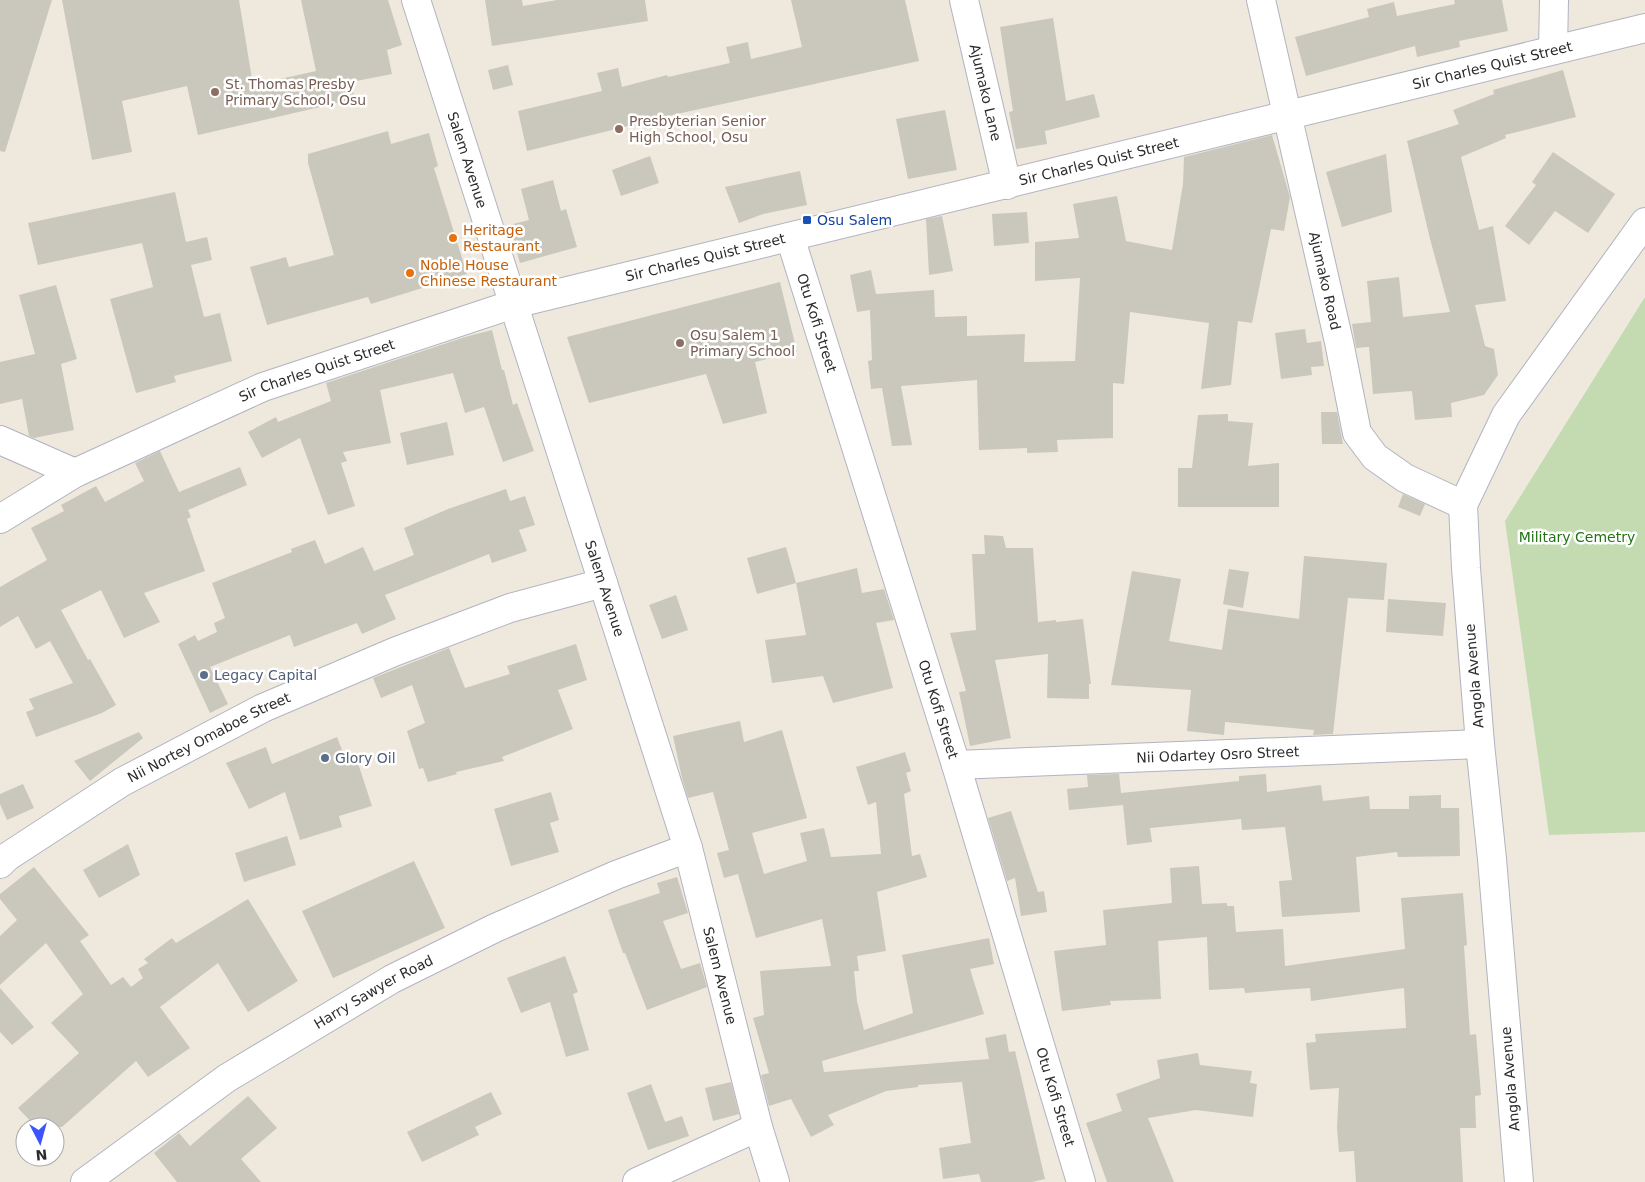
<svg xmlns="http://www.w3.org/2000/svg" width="1645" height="1182" font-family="'DejaVu Sans',sans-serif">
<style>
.cemetery{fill:#c4dbb2}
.building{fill:#cac7bc}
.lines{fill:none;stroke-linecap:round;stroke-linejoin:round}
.minor-casing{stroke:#b1b3c1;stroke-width:30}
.minor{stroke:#fff;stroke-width:28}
.education-dot{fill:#8d6e63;stroke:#fff;stroke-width:2}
.transit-dot{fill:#1a4fb4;stroke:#fff;stroke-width:2}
.food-dot{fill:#e8710a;stroke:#fff;stroke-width:2}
.service-dot{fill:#5c6f8a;stroke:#fff;stroke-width:2}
.labels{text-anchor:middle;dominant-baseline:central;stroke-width:5;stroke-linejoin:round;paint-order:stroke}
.street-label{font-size:14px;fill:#2c2c2c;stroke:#fff}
.education-label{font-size:14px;fill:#785e54;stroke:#fff;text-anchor:start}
.transit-label{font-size:14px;fill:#164399;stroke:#fff;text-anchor:start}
.food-label{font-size:14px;fill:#c56008;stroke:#fff;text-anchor:start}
.park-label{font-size:14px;fill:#217312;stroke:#fff}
.service-label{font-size:14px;fill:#4e5e75;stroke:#fff;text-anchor:start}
</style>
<rect width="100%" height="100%" fill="#efe9dd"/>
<path class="cemetery" d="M1645 297V832L1549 835 1505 521Z"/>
<path class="building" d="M0 0H52L5 152 0 151Z
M62 0H239L253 85 316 71 301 0H388L402 45 387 50 392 74 351 82 355 99 198 135 187 86 122 101 132 152 92 160Z
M485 0H522L523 6 557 0H645L648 21 492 46Z
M791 0H905L919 61 677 114 527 151 518 111 602 91 597 73 618 68 622 87 667 75 668 77 730 63 726 47 748 42 751 59 802 47Z
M1454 0H1502L1508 31 1459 41 1460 47 1417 57 1415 46 1306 76 1295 37 1369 17 1367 9 1394 2 1397 16 1455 4Z
M1053 18 1066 101 1094 94 1100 117 1045 131 1047 144 1016 149 1009 112 1013 111 1000 27Z
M508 65 513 85 493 90 488 70Z
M1563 70 1576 117 1505 135 1506 138 1461 157 1479 230 1493 226 1506 301 1475 305 1485 346 1494 349 1498 375 1484 395 1451 403 1452 417 1415 420 1412 391 1373 394 1369 347 1356 348 1352 324 1371 322 1367 281 1399 277 1403 317 1450 312 1430 239 1407 141 1459 124 1453 110 1494 94 1493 90Z
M945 110 957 170 908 179 896 119Z
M388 131 391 144 429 133 438 166 434 168 467 274 371 304 368 297 267 325 250 267 286 257 289 267 334 255 308 163V154Z
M1272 135 1290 197 1284 231 1271 229 1252 323 1238 321 1231 385 1201 389 1209 323 1130 312 1124 384 1113 383V438L1057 440 1058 452 1027 453V448L979 450 977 380 901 386 912 445 892 446 882 388 871 389 868 361 872 360 870 310 857 312 850 275 871 270 876 294 934 290 935 317 967 316V336L1025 334 1024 362 1075 361 1080 278 1035 281V242L1079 238 1073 204 1117 196 1126 241 1172 250 1183 184 1184 157Z
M1553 152 1615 194 1588 233 1555 211 1529 245 1505 226 1536 185 1532 182Z
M1386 154 1392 212 1342 227 1326 172Z
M650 156 659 183 621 196 612 170Z
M800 171 807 205 763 214 739 223 725 187Z
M553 180 561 211 566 209 577 247 520 263 509 225 529 220 521 189Z
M175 192 186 242 207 237 212 260 191 265 204 317 220 313 232 361 174 376 176 382 136 393 110 299 153 287 142 243 38 265 28 223Z
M1027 212 1029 243 994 246 992 214Z
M942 216 953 271 929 275 926 219Z
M780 282 797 352 755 362 767 413 723 424 706 374 589 403 567 337Z
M56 285 77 359 61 364 74 430 34 438 29 436 22 399 0 404V362L35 354 19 295Z
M1305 329 1307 343 1321 341 1324 366 1311 367 1312 375 1281 379 1275 333Z
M492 330 502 370H504L513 405 517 403 534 451 503 462 484 407 465 413 453 373 380 390 391 443 343 452 347 461 341 463 355 506 328 515 300 438 262 458 248 432 276 417 278 422 331 401 326 383 465 337Z
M1321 412H1337L1343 444H1322Z
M1228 414V421L1253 423 1248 466 1279 463V507H1178V468H1192L1198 415Z
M447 422 454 455 407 465 400 433Z
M160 451 179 492 240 467 247 485 188 510 191 517 187 519 205 571 144 593 160 622 124 638 101 590 61 610 88 660 90 659 116 705 102 713 36 737 26 712 34 709 29 699 73 683 50 641 36 649 18 616 0 627V587L47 560 31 528 64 511 61 505 96 486 105 502 144 481 135 463Z
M506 489 510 501 525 496 535 525 519 530 527 551 492 563 489 554 385 595 396 619 362 634 357 623 294 647 290 635 210 667 228 704 210 713 178 644 195 635 198 641 217 632 214 623 225 618 212 583 292 552 291 549 315 540 325 564 363 547 374 571 414 555 404 528 448 509Z
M1403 494 1425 504 1420 516 1398 507Z
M984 535 1003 536 1006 548H1033L1038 622 1056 620V622L1083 619 1091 684H1089V699L1047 698 1048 654 995 660 1011 738 970 746 959 692 966 691 950 633 976 630 972 554H985Z
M786 547 796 583 757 594 747 558Z
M1304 556 1387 563 1384 600 1348 598 1333 734 1313 735 1314 730 1225 722 1224 735 1187 731 1191 690 1111 685 1132 571 1181 579 1169 641 1222 650 1228 609 1299 619Z
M857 568 862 593 884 589 894 620 876 623 893 688 833 703 823 676 772 683 765 640 806 635 796 583Z
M1229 569 1249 572 1243 608 1223 604Z
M676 595 688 630 662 639 649 605Z
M1388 599 1446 603 1443 636 1386 632Z
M576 644 587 680 558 690 573 729 502 757 504 761 456 772 457 774 428 782 423 768 419 769 407 731 425 723 412 685 381 698 373 678 449 648 465 688 510 674 507 666Z
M740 721 744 742 782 730 807 818 752 833 764 874 807 861 800 833 824 828 831 857 881 854 876 802 868 805 856 767 905 752 911 771 906 773 911 791 904 794 912 856 920 854 927 877 877 892 886 951 857 956 859 971H854L857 1001 864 1030 913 1013 902 955 989 938 994 964 970 969 984 1014 822 1061 824 1072 989 1059 985 1038 1006 1034 1009 1052 1015 1051 1045 1179 1032 1182H981L979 1174 943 1179 939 1148 971 1143 962 1082 918 1085V1087L886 1091 828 1115 834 1125 811 1137 791 1099 769 1106 761 1075 769 1073 753 1018 764 1015 760 971 831 966 822 919 756 938 738 874 724 878 717 853 729 850 713 792 688 798 682 778 673 736Z
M139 732 143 738 90 781 74 761Z
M337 737 345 758 355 754 372 806 339 816 342 827 300 840 285 792 249 809 226 763 266 747 272 764Z
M1119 774 1121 793 1239 781V776L1266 774 1267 792 1321 785 1323 801 1369 796 1370 809H1409V796L1441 795V808H1459L1460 856 1398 857 1397 852 1356 857 1360 912 1282 917 1279 881 1292 880 1285 827 1242 830 1241 819 1150 828 1152 842 1127 845 1123 805 1069 810 1067 789 1088 787 1087 775Z
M23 784 34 808 7 820 0 804V794Z
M551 792 559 820 550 823 559 852 511 866 494 809Z
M1011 811 1038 892 1044 891 1047 912 1021 916 1015 878 1007 881 988 818Z
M287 836 296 865 244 882 235 853Z
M128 844 140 875 99 898 83 870Z
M414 861 445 928 333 978 302 911Z
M1199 866 1202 904 1227 903V906H1234L1236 932 1283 929 1285 966 1405 949 1401 898 1463 893 1467 945 1464 946 1470 1035 1476 1034 1481 1095 1475 1096 1476 1128H1460L1463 1182H1356L1354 1151 1339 1152 1337 1128 1339 1088 1310 1090 1306 1043 1316 1042 1315 1034 1406 1028 1404 988 1311 1001 1310 988 1245 993 1244 988 1209 990 1207 937 1158 941 1161 999 1110 1001 1111 1005 1062 1011 1054 951 1106 945 1103 910 1172 903 1170 868Z
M34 867 89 935 80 941 111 985 123 977 131 987 143 978 138 969 148 963 144 959 172 938 176 943 248 899 298 981 248 1012 218 963 160 1007 190 1048 148 1077 136 1061 62 1127H36L18 1108 79 1053 51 1023 83 994 46 943 0 985V936L17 920 0 899V894Z
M677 877 688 913 663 921 681 969 700 963 707 987 647 1010 625 953H623L608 910 660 893 657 883Z
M565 956 578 992 573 994 589 1050 566 1057 550 1002 521 1013 507 978Z
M0 988 34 1027 12 1045 0 1032Z
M1198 1053 1200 1065 1252 1071 1250 1083 1257 1084 1253 1117 1196 1110 1148 1118 1174 1182H1107L1086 1123 1122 1111 1116 1094 1160 1078 1157 1060Z
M731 1082 739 1114 713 1121 705 1088Z
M651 1084 665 1122 682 1116 689 1136 648 1150 627 1093Z
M491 1092 502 1114 475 1127 479 1135 422 1162 407 1132Z
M248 1096 277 1128 241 1159 261 1182H177L154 1153 179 1133 190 1146Z"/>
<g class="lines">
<g class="minor-casing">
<g id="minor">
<path id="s1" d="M416 0 688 848 758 1127 775 1182"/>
<path id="s2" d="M964 0 1007 185"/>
<path id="s3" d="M1261 0 1339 342 1357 433 1375 457 1405 478 1463 505"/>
<path d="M1553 50 1554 0"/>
<path id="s4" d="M790 237 956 765 1081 1182"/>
<path d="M0 440 75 473"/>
<path id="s5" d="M0 519 75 473 263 387 514 304 1645 28"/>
<path id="s6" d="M956 765 1480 744"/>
<path id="s7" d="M0 864 7 857 122 782 263 708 394 652 510 608 603 583"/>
<path id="s8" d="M85 1182 227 1078 392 979 495 928 616 875 688 848"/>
<path d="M637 1182 758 1127"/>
<path d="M1519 1182 1492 859 1480 744 1466 568 1463 505 1506 415 1645 222"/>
</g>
</g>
<use href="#minor" class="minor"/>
</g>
<g class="education-dot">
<circle cx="215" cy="92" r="5"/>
<circle cx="619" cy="129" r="5"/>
<circle cx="680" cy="343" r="5"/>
</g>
<rect class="transit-dot" x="802" y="215" width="10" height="10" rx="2.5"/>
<g class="food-dot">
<circle cx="453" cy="238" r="5"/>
<circle cx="410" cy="273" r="5"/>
</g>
<g class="service-dot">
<circle cx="204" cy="675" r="5"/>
<circle cx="325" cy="758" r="5"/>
</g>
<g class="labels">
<g class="street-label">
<text stroke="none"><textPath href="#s5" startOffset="1566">Sir Charles Quist Street</textPath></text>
<text stroke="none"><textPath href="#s2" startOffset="95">Ajumako Lane</textPath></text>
<text stroke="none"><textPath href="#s1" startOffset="168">Salem Avenue</textPath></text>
<text stroke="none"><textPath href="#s5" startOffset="1161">Sir Charles Quist Street</textPath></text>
<text stroke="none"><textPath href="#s5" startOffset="756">Sir Charles Quist Street</textPath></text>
<text stroke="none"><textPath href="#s3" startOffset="288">Ajumako Road</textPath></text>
<text stroke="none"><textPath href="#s4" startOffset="90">Otu Kofi Street</textPath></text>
<text stroke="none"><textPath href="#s5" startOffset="351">Sir Charles Quist Street</textPath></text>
<text stroke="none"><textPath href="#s1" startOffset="618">Salem Avenue</textPath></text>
<text transform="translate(1474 676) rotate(-95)">Angola Avenue</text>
<text stroke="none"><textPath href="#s4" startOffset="495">Otu Kofi Street</textPath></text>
<text stroke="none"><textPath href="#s7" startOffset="245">Nii Nortey Omaboe Street</textPath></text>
<text stroke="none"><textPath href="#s6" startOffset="262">Nii Odartey Osro Street</textPath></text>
<text stroke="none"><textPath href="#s1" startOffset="1022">Salem Avenue</textPath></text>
<text stroke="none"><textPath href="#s8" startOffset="346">Harry Sawyer Road</textPath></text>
<text transform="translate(1510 1079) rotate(-95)">Angola Avenue</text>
<text stroke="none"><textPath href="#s4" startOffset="900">Otu Kofi Street</textPath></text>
</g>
<g class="education-label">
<text x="225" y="84">St. Thomas Presby<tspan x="225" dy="16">Primary School, Osu</tspan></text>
<text x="629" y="121">Presbyterian Senior<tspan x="629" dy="16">High School, Osu</tspan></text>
<text x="690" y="335">Osu Salem 1<tspan x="690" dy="16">Primary School</tspan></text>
</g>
<g class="transit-label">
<text x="817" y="220">Osu Salem</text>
</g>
<g class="food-label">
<text x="463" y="230">Heritage<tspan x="463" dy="16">Restaurant</tspan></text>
<text x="420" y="265">Noble House<tspan x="420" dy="16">Chinese Restaurant</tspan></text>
</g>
<g class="park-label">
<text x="1577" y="537">Military Cemetry</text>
</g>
<g class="service-label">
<text x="214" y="675">Legacy Capital</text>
<text x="335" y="758">Glory Oil</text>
</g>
</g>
<g transform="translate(40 1142) rotate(174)"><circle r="24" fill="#ffffff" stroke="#ababab"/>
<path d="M0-4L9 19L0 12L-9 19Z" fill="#3b54ff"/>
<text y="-8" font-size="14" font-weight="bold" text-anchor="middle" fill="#2c2c2c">N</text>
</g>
</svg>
